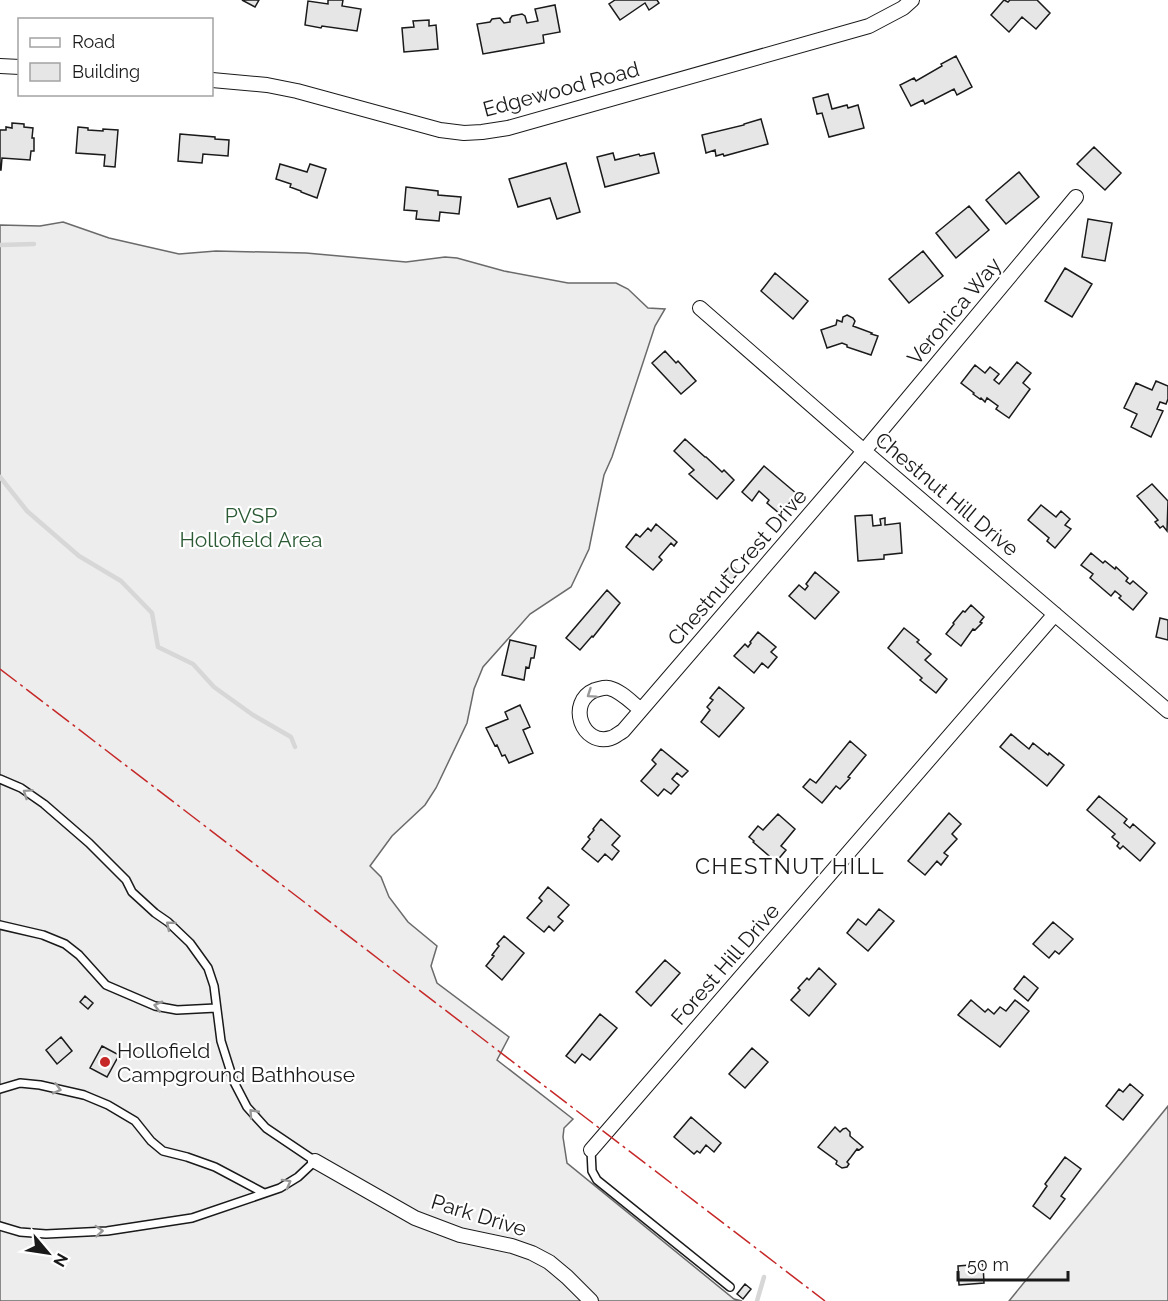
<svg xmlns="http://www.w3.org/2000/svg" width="1168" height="1301" font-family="Raleway,sans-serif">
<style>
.built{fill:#ededed;stroke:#6a6a6a;stroke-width:1.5}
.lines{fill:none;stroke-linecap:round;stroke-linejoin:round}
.stream{stroke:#d7d7d7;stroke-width:4.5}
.building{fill:#e6e6e6;stroke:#1a1a1a;stroke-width:1.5}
.lane-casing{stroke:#1a1a1a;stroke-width:10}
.street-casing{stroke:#1a1a1a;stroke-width:16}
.lane{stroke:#fff;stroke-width:7}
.street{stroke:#fff;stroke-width:14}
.power{stroke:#c62828;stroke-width:1.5;stroke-dasharray:21 4.5 3 4.5;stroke-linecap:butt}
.oneway{stroke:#989898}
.poi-dot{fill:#c62828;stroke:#fff;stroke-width:2}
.labels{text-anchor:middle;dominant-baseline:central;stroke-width:4.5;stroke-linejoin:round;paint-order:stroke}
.street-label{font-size:21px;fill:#1a1a1a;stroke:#fff}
.park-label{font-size:21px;fill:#2b5a34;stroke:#fff}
.poi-label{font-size:21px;fill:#1a1a1a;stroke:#fff;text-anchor:start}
.neighbourhood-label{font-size:22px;letter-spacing:1.5px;fill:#1a1a1a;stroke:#fff}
</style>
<rect width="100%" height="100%" fill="#fff"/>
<path class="built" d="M63 222 109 238 179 254 216 251 306 253 406 262 445 257 457 258 504 271 568 283H616L628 289 648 308 665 309 655 326 612 457 604 475 589 549 571 587 530 614 483 667 474 689 467 723 436 788 425 805 392 836 370 866 381 877 389 897 408 922 437 946 431 966 437 983 509 1037 497 1060 573 1119 564 1128 563 1137 567 1163 734 1299 742 1301H0V225L40 226Z
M1168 1106V1301H1009Z"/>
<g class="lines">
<path class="stream" d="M0 245 34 244
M0 477 27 511 79 556 121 581 152 613 158 647 193 664 214 687 253 715 291 737 295 747
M757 1301 764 1277"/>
</g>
<path class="building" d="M242 0H259L255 7Z
M328 0H343L342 6 361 9 357 31 322 26 321 28 305 25 308 1 328 4Z
M615 0H657L659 3 649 10 645 3 620 20 609 4Z
M1004 0 1008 2 1010 0H1037L1050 13 1036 29 1022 17 1009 32 991 15Z
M555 5 560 32 543 35 544 43 483 54 477 24 490 22 492 19 500 18 504 23 510 22V19L512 16 522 14 525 16 527 23 538 21 535 9Z
M429 20V26L436 25 438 49 404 52 402 28 414 27 413 21Z
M956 56 972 87 957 95 954 89 925 104 923 100 911 106 900 85 914 78 916 81 942 66 941 64Z
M828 94 832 109 847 105 848 108 858 105 864 128 829 137 822 113 817 114 813 98Z
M761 119 768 144 724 156 723 154 716 156 715 150 706 153 702 135 744 125V124Z
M12 123 24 124V127L33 128 32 138H34V151H31L30 160 2 158 1 170H0V130H6V127L12 128Z
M78 127 88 128V130L103 131V129L118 130 115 167 104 166 105 155 76 153Z
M180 134 215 137V139L229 140 228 156 203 154 202 163 178 161Z
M1094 147 1121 173 1105 190 1077 164Z
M613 153 615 160 639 154 640 156 654 153 659 173 605 187 597 157Z
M566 163 580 212 557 219 550 198 518 207 509 179Z
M280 164 307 172 310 164 326 169 317 198 301 192V191L290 187 291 184 276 179Z
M1019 172 1039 197 1006 224 986 200Z
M406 187 438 191V195L461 197 459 214 440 212 439 221 416 219 417 211 404 210Z
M969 206 989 230 956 258 936 233Z
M1088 219 1112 223 1105 261 1082 257Z
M923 251 943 276 909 303 889 279Z
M1065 268 1092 284 1072 317 1045 301Z
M775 273 808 301 793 319 761 291Z
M847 315 853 318 855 321 853 326 872 333 871 334 878 336 871 355 847 347V345L842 343 827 348 821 330 836 325 837 320 842 322 843 317Z
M665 351 676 363 678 361 696 381 681 394 652 363Z
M1017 362 1031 373 1023 383 1030 389 1009 418 996 409 998 406 987 398 985 402 981 398 980 399 973 394 974 393 961 383 975 365 985 373 990 367 999 374 994 380 999 384Z
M1156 381 1168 386V399L1166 404 1160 402 1157 409 1163 411 1151 437 1131 427 1137 414 1124 408 1136 383 1152 390Z
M685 439 705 457H706L722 472 724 470 734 480 717 499 689 474 694 470 674 451Z
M764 466 797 494 780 514 767 503 769 500 759 491 752 501 742 492Z
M1152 484 1168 501 1167 531 1163 526 1160 528 1155 522 1158 520 1137 496Z
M1041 505 1056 517 1061 511 1070 519 1065 525 1071 529 1055 548 1047 541 1049 538 1028 520Z
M872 515 873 526 881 525 880 519 885 518V525L900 523 902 553 884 555V559L858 561 855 516Z
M656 524 677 542 674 546 671 543 659 557 662 560 653 570 626 547 636 534 640 537 648 528 651 531Z
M1091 553 1103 563 1105 561 1115 569 1116 567 1128 578 1126 581 1130 584 1133 581 1147 593 1133 610 1119 598 1121 596 1115 591 1111 596 1090 578 1093 574 1081 565Z
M731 565 739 572 731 582 723 574Z
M815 572 839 592 815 619 789 596 799 585 805 590 808 586 806 584Z
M607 590 620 603 593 637 592 636 580 650 566 638Z
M971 605 984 617 980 622 982 623 975 630 973 629 961 646 946 634 954 624 953 623 963 611 965 612Z
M1160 618 1168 620V640L1156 637Z
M904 628 919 640 917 642 931 654 925 660 947 679 936 693 920 680 922 678 888 648Z
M758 632 776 647 771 652 777 657 768 668 762 663 754 673 734 656 745 644 748 647 751 643 750 642Z
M510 640 536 646 534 658H531L529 668 526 667 524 680 502 675Z
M719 687 744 708 719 737 701 722 710 710 707 707 713 700 710 698Z
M520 705 530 727 523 730 533 753 509 763 505 755 502 756 497 745 495 746 486 728 508 719 505 712Z
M1011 734 1029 749 1033 743 1048 755 1049 753 1064 765 1047 786 1000 747Z
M850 741 866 755 848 777 850 778 840 789 836 786 822 803 803 787 810 779 816 783Z
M661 749 688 771 682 777 677 773 672 779 679 785 671 794 664 789 658 796 641 781 656 764 652 760Z
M1099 796 1127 819 1124 823 1130 828 1133 824 1155 843 1140 861 1123 846 1120 849 1117 846 1119 843 1112 837 1115 834 1087 810Z
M949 813 961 824 952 834 957 839 944 853 948 856 941 865 937 861 925 875 908 861Z
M778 814 795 829 781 846 786 850 776 862 753 842 754 841 749 837 758 826 763 830Z
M601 819 620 836 612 845 619 851 612 860 605 854 598 862 582 849 590 839 588 837 594 830 593 829Z
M548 887 569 905 558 917 563 921 554 931 549 926 544 932 527 918 542 901 539 898Z
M879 909 894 921 868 951 847 933 858 919 866 925Z
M1053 922 1073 939 1059 954 1055 951 1049 958 1033 944Z
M504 936 524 953 502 980 486 966 494 956 492 955 499 946 497 944Z
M665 960 680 973 651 1006 636 992Z
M819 968 836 984 809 1016 791 1000 800 990 798 988 807 978 809 980Z
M1024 976 1038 988 1028 1001 1014 989Z
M85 996 93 1003 88 1009 80 1002Z
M971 1000 985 1012 988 1009 994 1014 1000 1007 1006 1011 1015 1000 1029 1011 1000 1047 958 1015Z
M600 1014 617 1028 590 1060 582 1054 575 1063 566 1056Z
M61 1037 72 1051 57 1064 46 1050Z
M102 1046 119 1055 107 1077 90 1068Z
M752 1048 768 1062 745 1088 729 1074Z
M1130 1084 1143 1095 1123 1120 1106 1106 1119 1089 1123 1092Z
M691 1117 721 1143 714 1152 706 1145 700 1153 697 1151 694 1154 674 1137Z
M835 1127 840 1132 843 1129 846 1128 850 1132V1136L863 1147 859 1150 857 1149 851 1157 847 1162 849 1164 847 1167 842 1168 836 1164 837 1161 818 1147Z
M1065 1157 1081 1169 1061 1196 1065 1199 1050 1219 1033 1206 1047 1186 1045 1184Z
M983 1264 984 1283 959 1285 958 1266Z
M745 1284 751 1289 743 1299 737 1294Z"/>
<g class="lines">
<g class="lane-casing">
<path id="lane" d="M0 779 21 788 44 804 89 843 126 880 132 892 155 913 168 922 190 943 208 968 214 986 221 1041 234 1082 247 1107 266 1128 315 1161 298 1177 280 1188 192 1218 107 1231 46 1234 20 1232 0 1226
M0 925 43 935 65 944 79 955 106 985 155 1006 177 1010 216 1008
M0 1089 20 1083 40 1085 84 1095 108 1105 135 1121 151 1141 163 1151 187 1157 215 1167 264 1193
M591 1150 592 1171 597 1180 730 1287"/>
</g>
<g class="street-casing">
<path id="street" d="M0 66 20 67
M212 80 267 85 297 91 440 130 464 133 482 132 508 128 869 26 903 8 912 0
M700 308 864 451 1168 711
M641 710C631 702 621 691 609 688 604 687 600 689 595 690 566 702 582 747 611 738 615 737 619 733 623 731L864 451 1076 197
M591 1150 1055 614
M315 1161 415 1218 460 1235 512 1246 532 1253 549 1262 567 1277 591 1301"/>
</g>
<use href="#lane" class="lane"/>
<use href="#street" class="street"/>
<path class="power" d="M0 669 825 1301"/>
</g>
<defs><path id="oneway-chevron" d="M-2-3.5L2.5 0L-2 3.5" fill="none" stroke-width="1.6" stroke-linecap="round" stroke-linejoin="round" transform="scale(1.5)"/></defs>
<g class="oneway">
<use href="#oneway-chevron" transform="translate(591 694) rotate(146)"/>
<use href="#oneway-chevron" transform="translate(27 793) rotate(-146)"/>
<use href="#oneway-chevron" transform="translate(170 925) rotate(-140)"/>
<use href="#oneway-chevron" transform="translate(158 1006) rotate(-166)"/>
<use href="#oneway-chevron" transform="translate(57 1089) rotate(14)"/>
<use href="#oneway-chevron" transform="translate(253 1113) rotate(-132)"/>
<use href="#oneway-chevron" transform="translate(287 1183) rotate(-29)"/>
<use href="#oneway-chevron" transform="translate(99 1231) rotate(-4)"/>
</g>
<circle class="poi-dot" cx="105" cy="1062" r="6"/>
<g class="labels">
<g class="street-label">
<text transform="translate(561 89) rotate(-15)">Edgewood Road</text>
<text transform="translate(954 311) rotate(-50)">Veronica Way</text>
<text transform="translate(947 494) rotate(40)">Chestnut Hill Drive</text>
<text transform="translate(737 567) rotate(-49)">Chestnut Crest Drive</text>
<text transform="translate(725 964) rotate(-49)">Forest Hill Drive</text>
<text transform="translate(479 1215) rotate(17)">Park Drive</text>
</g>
<g class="park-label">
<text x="251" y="515">PVSP<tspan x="251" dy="24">Hollofield Area</tspan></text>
</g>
<g class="poi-label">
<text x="117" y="1050">Hollofield<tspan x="117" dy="24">Campground Bathhouse</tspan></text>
</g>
<g class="neighbourhood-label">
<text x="790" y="866">CHESTNUT HILL</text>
</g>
</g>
<rect x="18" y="18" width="195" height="78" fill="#ffffff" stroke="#a3a3a3" stroke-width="1.5"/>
<rect x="30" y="38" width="30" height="9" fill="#ffffff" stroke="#a3a3a3" stroke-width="1.5"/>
<text x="72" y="48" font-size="18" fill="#1a1a1a">Road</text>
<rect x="30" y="63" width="30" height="18" fill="#e6e6e6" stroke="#a3a3a3" stroke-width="1.5"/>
<text x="72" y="78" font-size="18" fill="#1a1a1a">Building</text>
<g transform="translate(48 1253) rotate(119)" stroke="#ffffff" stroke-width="4.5" paint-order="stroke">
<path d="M0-4.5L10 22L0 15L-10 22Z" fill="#1a1a1a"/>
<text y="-9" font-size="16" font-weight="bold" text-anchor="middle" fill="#1a1a1a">N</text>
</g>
<path d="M958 1271v9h110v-9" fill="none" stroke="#1a1a1a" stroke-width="3"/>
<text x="967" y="1271" font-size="18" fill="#1a1a1a" stroke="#ffffff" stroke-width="4.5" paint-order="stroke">50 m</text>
</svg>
